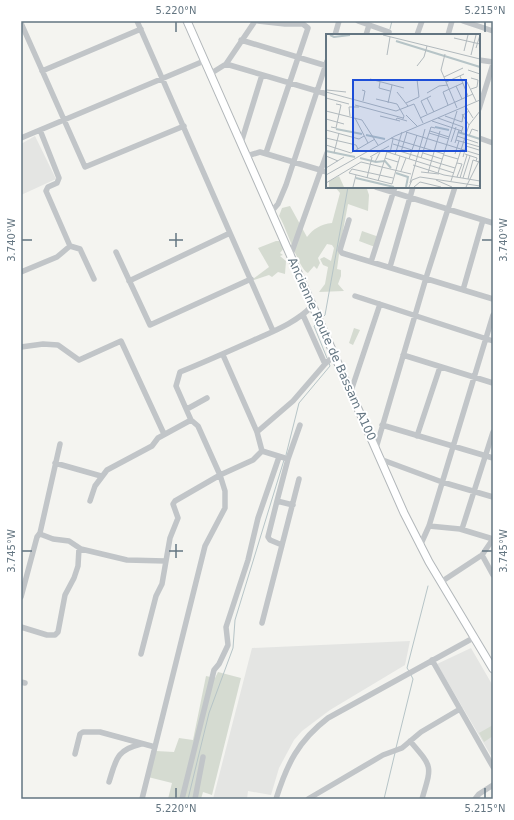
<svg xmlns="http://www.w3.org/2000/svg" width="514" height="820" font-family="'DejaVu Sans',sans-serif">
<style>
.built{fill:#e4e5e3}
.green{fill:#d5dbd1}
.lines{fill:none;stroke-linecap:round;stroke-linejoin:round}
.stream{stroke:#b6c4c7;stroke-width:1}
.major-casing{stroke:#b2b7ba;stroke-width:9}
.minor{stroke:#c1c5c8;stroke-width:5.5}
.major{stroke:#fff;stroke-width:7}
.ticks{fill:none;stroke:#637581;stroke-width:1.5}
.labels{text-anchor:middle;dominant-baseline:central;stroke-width:4;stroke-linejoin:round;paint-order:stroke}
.street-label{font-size:12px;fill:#637581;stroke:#fff}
.inset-river{fill:none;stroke:#b6c4c7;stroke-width:2}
.inset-road{fill:none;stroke:#b1b9bd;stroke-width:1}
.view{fill:#1d4ed8;fill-opacity:0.15;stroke:#1d4ed8;stroke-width:2}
.inset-edge{fill:none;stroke:#637581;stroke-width:2}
.neatline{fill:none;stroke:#637581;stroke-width:1.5}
.ticks-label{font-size:10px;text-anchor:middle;fill:#637581}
</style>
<rect width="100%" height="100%" fill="#f4f4f0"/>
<path class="built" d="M35 136 56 179 21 195V144Z
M410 641 405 665 330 710 302 731 294 740 279 768 271 795 248 791 247 799H213L252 648Z
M471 648 493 686V759L437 664Z"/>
<path class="green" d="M335 187 367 189 369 195 368 211 348 204 340 247 337 269 341 270V276L338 284 344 291 319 292 325 284 328 267 323 265 320 259 324 257 331 261 334 248 332 245 327 244 318 258 320 263 317 269 314 266 308 273C299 270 286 226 279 216L282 208 290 206 307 237C313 229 321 224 332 223L340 193Z
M362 231 379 237 375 247 359 241Z
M276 241H279L284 248 280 253 283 255 280 256 286 261 285 274 278 272 272 277 269 275 254 280 253 279 269 267 258 248Z
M354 328 360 330 353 345 349 343Z
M218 672 241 678 212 795 203 792 201 799H168L172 783 148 777 156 751 174 752 179 738 193 740 206 676 215 678Z
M493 725V736L484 742 479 733Z"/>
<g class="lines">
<path class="stream" d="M390 29 392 21
M322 318 325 315 348 187
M317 323 314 326 327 358
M286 455 299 403 330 366 329 363
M409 671 407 668 428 586
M396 748 413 679 411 675
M188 799 209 713 233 648 235 620 284 460
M384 799 395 753"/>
<g class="major-casing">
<path id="major" d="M187 21 404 513 429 562 493 669"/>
</g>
<path class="minor" d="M137 21 273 331
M258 21 285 24H303L308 28 266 153
M358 21 389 32
M463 21 493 31
M21 23 85 167 184 126
M335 35 339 21
M366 35 369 25
M417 35 422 21
M448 35 452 21
M241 40 327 66
M479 60 493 62
M226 64 327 94
M42 71 141 29
M210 74 226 64 255 21
M479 109 493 64
M40 130 59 178 57 183 48 187 46 191 70 246
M21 138 204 61
M479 138 493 143
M241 143 262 75
M247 156 260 152 327 172
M376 187 493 223
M271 212 278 204 286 185 327 61
M349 220 340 250 342 253 493 299
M70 246 80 249 94 279
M116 252 150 325 251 279
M290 257 327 153
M371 262 395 187
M390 267 413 187
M21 272 57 257 70 246
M129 281 230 233
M463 290 483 220
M355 296 493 341
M303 315 325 364
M21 347 43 344 58 345 79 360 121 341 164 434
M403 355 493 383
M351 391 380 304
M187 409 207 398
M382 425 493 458
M257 432 293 401 325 364 335 355
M417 436 440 367
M376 448 426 278 455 187
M262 451 288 459
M380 459 442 482 493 497
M55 463 101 476
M90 501 95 486 107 470 152 446 158 438 191 420
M277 501 268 537 270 540 282 545
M293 505 277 501 288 459 300 425
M429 526 460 529 493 539
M462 529 493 432
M40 534 53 539 69 541 81 549 127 560 165 561
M420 546 429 526 493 315
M482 555 493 575
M441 582 482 555 493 539
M21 597 37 537 40 533 60 444
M262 623 299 479
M21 627 47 635H55L58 632 65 595 74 578 78 566 79 548
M141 654 156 596 162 584 170 538 178 518 173 504 175 501 220 475 253 460 262 451 257 432 223 355
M432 660 493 767
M21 682 25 683
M410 741C433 768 432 765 422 799
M75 754 80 734 83 732H100L155 747
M109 782C116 760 116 750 141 744
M142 799 205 546 225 508V491L220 475 198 426 191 420 176 386 180 372C205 362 229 351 254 340 274 331 297 322 312 306
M182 799 214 670 219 664 228 645 226 627 248 560 258 518 279 457
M195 799 203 757
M276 799C287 764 298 741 328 718L475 637
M308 799 383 755 402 748 421 732 460 709
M475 799 479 794 493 785"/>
<use href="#major" class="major"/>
</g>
<path class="ticks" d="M176 22V32M485 22V32M176 233V247M22 240H32M169 240H183M482 240H492M176 544V558M22 551H32M169 551H183M482 551H492M176 788V798M485 788V798"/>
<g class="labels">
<g class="street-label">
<text transform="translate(332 349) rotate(66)">Ancienne Route de Bassam A100</text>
</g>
</g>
<g transform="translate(326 34)">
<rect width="154" height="154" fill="#f4f4f0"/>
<path d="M13 142 18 153H3V147Z" fill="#d5dbd1"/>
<path class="inset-river" d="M4 1 8 3 24 1M70 7 154 33M109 93 123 96M10 95 36 100M132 98 154 105M40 101 59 105M0 117 29 123M34 124 50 128 59 127 65 134M70 139 82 143 80 153M30 144 68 153"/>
<path class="inset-road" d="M57 1 154 25M128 4 154 10M150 14 154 1M138 17 142 1M119 20 115 36 131 74M61 21 64 3M145 21 150 1M91 32 98 23 101 12M142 36 154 40M134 42 142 62M118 43 137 34M44 45 78 54M54 48 53 54 64 57M120 48 138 40M141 48 150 67M130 52 136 65M145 55 151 53 152 46 145 44M1 56 20 58M36 56 39 57 37 67M0 58 70 77 88 70 97 89M71 58 82 72M101 59 113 52 122 51M0 64 23 70M101 64 108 78M50 65 71 70 78 82 77 85M62 69 66 51M80 69 93 63 91 45M29 71 77 84M122 71 117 58 137 49M139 71 147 84M0 77 36 86 52 111M101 80 95 67 105 62M136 80 143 91M80 81 91 92M24 82 23 73H33M54 82 74 87M119 82 136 88 137 81 143 77M29 84 42 109M94 84 147 60M112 84 137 93 135 99M0 85 18 90M70 86 71 84 81 87M106 87 136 97M5 93 10 94 15 71 10 70M0 96 33 105 38 102M104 97 123 103M80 98 154 121M103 99 123 105M131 102 152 109M143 102 146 95 152 97M0 104 30 111 32 115M65 104 118 120M130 106 154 113M125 108 130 93M129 109 133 96M67 110 86 116M0 111 25 119 49 105M70 116 129 134M75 118 81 98M8 119 13 99M64 119 67 105M97 119 116 125M129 120 133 107M139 120 151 124 150 127M69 121 76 98M118 121 132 125M0 122 12 127M44 123 63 112M137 123 140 112 153 116M59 124 72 128M95 124 105 93 109 94M83 125 91 101M49 128 55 116 128 139M131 129 136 130 131 143M87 131 118 141 154 147M0 134 18 123M75 137 80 124M95 138 113 140M102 139 114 97M112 139 131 77M0 141 69 102 154 66M41 144 46 123M67 144 26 135 23 139 66 150 74 122M134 144 141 121M137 144 144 122M142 145 147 126 153 128M110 146 126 153M52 147 61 118M125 147 143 91 154 77M0 149 35 128 85 140M84 149 99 95M27 153 30 141M83 153 86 146 94 143 154 152M88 153 94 148 115 153M140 153 154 125"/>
<path class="view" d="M27 46H140V117H27Z"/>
<rect width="154" height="154" class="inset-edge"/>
</g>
<rect width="514" height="820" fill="none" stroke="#ffffff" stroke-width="44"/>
<rect x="22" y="22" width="470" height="776" class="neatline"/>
<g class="ticks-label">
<text x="176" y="14">5.220°N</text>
<text x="485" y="14">5.215°N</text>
<text transform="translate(503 240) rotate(-90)" y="4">3.740°W</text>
<text transform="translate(11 240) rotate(-90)" y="4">3.740°W</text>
<text transform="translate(11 551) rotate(-90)" y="4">3.745°W</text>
<text transform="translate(503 551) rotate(-90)" y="4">3.745°W</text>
<text x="176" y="812">5.220°N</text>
<text x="485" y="812">5.215°N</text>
</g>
</svg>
